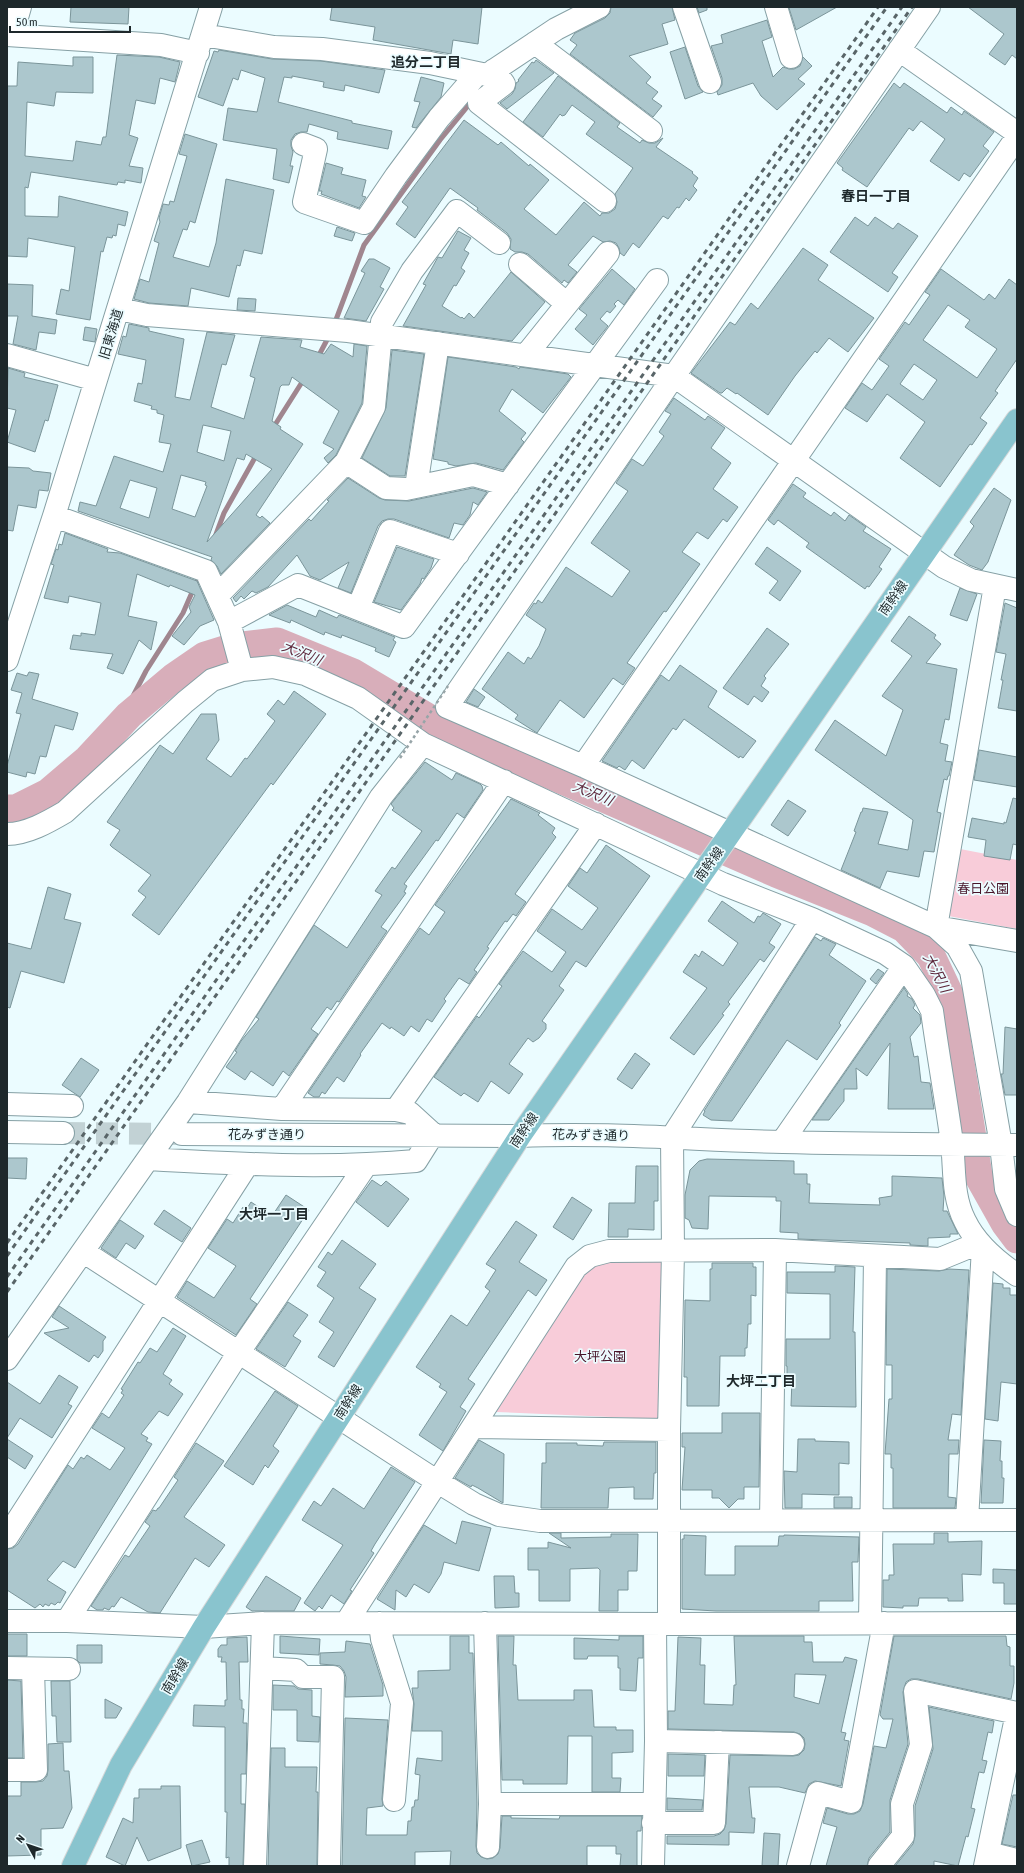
<svg xmlns="http://www.w3.org/2000/svg" width="1024" height="1873" font-family="'Asap Condensed','Noto Sans JP',sans-serif">
<style>
.green{fill:#f8ccd9}
.lines{fill:none;stroke-linecap:round;stroke-linejoin:round}
.stream{stroke:#a0868f;stroke-width:5}
.river{stroke:#d8aeba;stroke-width:29}
.building{fill:#acc7cd;stroke:#7b959a;fill-rule:evenodd}
.minor-tunnel{stroke:#c2d2d5;stroke-width:22;stroke-dasharray:22 11;stroke-linecap:butt}
.minor-casing{stroke:#86a0a5;stroke-width:24}
.major-casing{stroke:#d6d8d9;stroke-width:24}
.minor{stroke:#fff;stroke-width:22}
.major{stroke:#89c4ce;stroke-width:22}
.rail{stroke:#596568;stroke-width:3;stroke-dasharray:5 5;stroke-linecap:butt}
.path-bridge{stroke:#97a5a8;stroke-width:2.5;stroke-dasharray:3 3;stroke-linecap:butt}
.labels{text-anchor:middle;dominant-baseline:central;stroke-width:3.5;stroke-linejoin:round;paint-order:stroke}
.street-label{font-size:13px;fill:#1e282b;stroke:#ebfcff}
.park-label{font-size:13px;fill:#481429;stroke:#ebfcff}
.neighbourhood-label{font-size:14px;font-weight:bold;fill:#1e282b;stroke:#ebfcff}
.water-label{font-size:14px;font-style:italic;fill:#5f293d;stroke:#ebfcff}
</style>
<rect width="100%" height="100%" fill="#ebfcff"/>
<path class="green" d="M955 848 1017 860V929L943 915Z
M663 1257 658 1419 496 1412 576 1278 607 1259Z"/>
<g class="lines">
<path class="stream" d="M334 325 364 245 440 140 472 101
M317 359 330 334
M273 428 304 379
M215 537 224 513 257 454
M115 731 146 671 183 613 200 574"/>
<path class="river" d="M7 809H16L48 793 88 759 129 715 173 678 205 656 234 647 277 642 353 673 450 731 776 873 873 912 904 928 931 956 949 994 978 1175 1005 1223 1017 1239"/>
</g>
<path class="building" d="M71 7H129L128 24 70 22Z
M332 7H482L478 44 453 40 451 54 373 40 375 27 330 20Z
M611 7H672L675 20 662 24 668 44 629 56 651 77 646 83 658 92 652 99 662 106 653 117 570 54 577 45 570 40 575 33 605 18 610 13Z
M697 7H707V10L699 13Z
M791 7H837L796 30 789 8Z
M968 7H1017V59L1012 55 1005 65 989 54 1004 34Z
M767 20 772 37 762 41 773 77 783 67 789 69H794L800 66 803 57 812 66 798 79 805 84 777 110 761 96 753 83 718 95 717 92 722 85V78L711 46 723 43 721 35Z
M685 47 698 86 703 92 685 99 670 52Z
M219 50 272 59 321 61 385 70 379 93 345 85 344 91 323 87 324 82 292 76V78L284 77 278 102 352 121V123L392 131 388 149 337 139 338 132 309 124 307 132H301L295 134 291 140V146L293 152 290 166H293L289 183 273 179 277 149 223 140 228 108 257 112 265 78 241 70 238 80 233 78 223 106 198 97 214 51 218 52Z
M117 55 159 57 180 62 175 82 160 78 155 104 136 100 129 135 138 138 129 166 143 168 141 183 125 180V183L118 182 117 185 31 172 28 188 25 187V216L58 217 59 196 128 212 125 226 118 224 116 236 113 235 112 238 107 237 103 252 101 251 90 320 56 314 61 289 69 291 75 247 28 238 27 257 7 256V86H17L18 62 73 66V57H93V93L56 92 54 106 27 102 25 156 73 161 76 141 101 145 103 137H106Z
M536 60 554 73 507 109 500 103 512 94 515 89 516 83 519 81 518 80 532 62 534 63Z
M558 76 620 123 617 127 640 143 642 140 649 143H655L663 138 656 147 693 172 692 173 698 178 693 186 697 190 689 201 686 198 679 208 677 207 668 219 663 216 639 248 633 243 624 256 620 253 619 248 616 243 610 241 603 242 593 236 568 265 577 272 568 283 564 280 562 283 528 254 522 252H515L510 249 511 239 507 233 477 210 478 208 450 188 415 238 396 224 408 207 402 202 464 120 498 145 501 142 529 166 530 164 549 180 524 209 556 235 584 202 600 216 602 213H609L615 209 617 202 615 194 633 168 586 134 595 122 572 105 565 115 562 116 560 114 543 137 523 122Z
M421 77 444 83 441 97 416 128 412 127 420 102 414 101Z
M894 83 900 88 904 83 947 113 951 107 962 115 964 111 994 132 983 146 989 151 970 177 964 173 959 181 930 161 945 139 921 121 913 131 909 128 867 187 842 170 843 168 837 163Z
M185 134 217 144 195 223 190 221 187 230 183 229 173 257 209 267 216 243 226 179 274 190 262 254 244 250 240 266 237 265 229 297 191 288 188 306 149 303 134 299 140 279 149 282 159 243 154 241 160 222 159 218 163 204 169 205 170 201 174 202 187 156 179 154Z
M326 163 343 168 341 174 366 180 362 196 366 197 359 208 321 194 322 191H319Z
M855 217 868 226 875 217 893 229 898 223 918 236 892 273 898 277 888 292 830 252Z
M337 227 355 233 352 241 334 236Z
M458 231 471 238 464 250 469 253 461 268 465 271 456 286 454 285 442 306 461 318 462 317 464 319 469 313 474 318 511 272 545 302 512 341 403 326 426 285 423 284 438 257 442 258Z
M803 248 828 265 818 280 874 318 848 352 829 338 817 353 815 351 795 376 768 415 737 393 736 394 727 388 722 393H720L691 373 730 322 735 325 751 303 758 309Z
M369 259H374L390 268 380 287 384 289 366 321 344 318 365 273 361 271Z
M612 269 635 289 624 305 618 300 614 304 616 306 610 313 607 311 600 319 608 326 593 345 575 329 587 315 579 309Z
M941 269 984 300 989 294 995 299 1009 279 1017 285V359L995 391 998 393 980 418 987 423 972 445 970 444 940 487 900 458 925 422 887 394 867 422 845 408 862 383 872 390 889 366 879 359 905 322 909 325 930 295 925 292ZM948 305 970 320 965 327 997 349 977 378 923 340ZM914 364 937 380 923 400 900 384Z
M7 284 33 285 32 316 57 320 55 334 39 332 36 350 13 344 18 316H7Z
M238 298 256 299 255 311 237 310Z
M129 324 149 328V331L184 339 175 397 190 400 207 332 235 335 226 365 222 364 211 407 244 419 255 378 250 376 261 337 302 340 300 347 324 354 331 344 353 357 354 344 367 346 362 403 336 455 328 463 324 458 334 449 323 443 339 411 292 377 289 385H282L280 387 272 421 281 427 280 429 303 444 256 515 260 518 262 516 270 523 221 574 217 566 211 560 212 557 78 511 80 502 96 506 114 456 163 472 171 444 159 442 164 415 157 413V410L151 409 152 406 134 401 138 383 142 384 146 360 118 354 123 336 126 337ZM203 425 231 431 224 461 197 452ZM246 454 272 469 207 542 237 458 244 460ZM181 475 206 482 205 485 207 486 195 517 172 509ZM130 480 157 488 149 518 120 508Z
M85 327 97 329 95 342 83 340Z
M392 350 424 354 405 476H390L362 458 386 408Z
M448 357 516 367 519 369 520 367 568 374 571 377 543 413 512 389 499 411 526 433 521 439 524 442 503 470 476 463 456 466 448 464V462L433 459Z
M8 368 25 373 24 377 58 385 48 421 45 420 35 452 7 442 16 410 7 408Z
M674 398 705 420 708 416 725 428 711 448 731 463 713 489 738 507 727 522 723 519 708 539 697 532 682 552 700 564 666 612 664 611 627 663 635 668 623 685 613 678 584 718 560 700 537 733 515 719 518 715 482 689 508 652 524 664 528 657 531 659 539 646 546 629 526 615 534 603 536 604 538 600 542 603 566 567 612 597 630 571 591 543 628 491 616 483 632 459 643 466 664 436 659 432 671 414 665 411Z
M7 467 29 468 33 471 51 473 48 491 39 490 36 508 18 505 13 531 7 530Z
M348 478 379 498 385 500 409 501 473 488 487 492 478 505 473 502 470 515 463 525 454 523 449 538 394 519H388L382 521 378 526 351 593 338 588 349 562 320 580 310 576 297 555 268 587 256 593 252 591 244 599 241 596 236 602 233 598 309 519 311 521 329 501 327 500Z
M793 484 806 493 803 497 831 516 834 512 845 521 849 515 866 527 863 531 891 549 879 567 882 569 869 587 867 586 865 589 806 547 809 543 778 520 774 525 768 520Z
M994 488 1011 500 988 562 982 570 969 565 954 555 974 526 970 522Z
M65 533 108 549 107 552 120 553 197 581 214 620 200 626 184 645 172 636 191 612 189 607 195 595 170 585 169 587 137 574 128 616 157 622 151 650 139 640 123 674 107 668 113 654 70 649 73 635 81 636V633L95 635 101 603 69 596 68 603 44 598 54 565 51 564 56 549 58 550 59 544 62 545Z
M397 547 434 559 431 568 424 579 422 578 420 584 401 610 374 602Z
M767 547 801 571 780 601 769 593 778 581 755 564Z
M960 588 977 594 967 621 950 615Z
M1005 603 1017 608V711L998 708 1003 680H1001L1006 654 996 652Z
M287 605 316 617 319 610 337 618 339 615 395 637 393 640 396 642 389 657 375 651 376 648 342 635 341 638 325 632 324 635 291 620 290 623 269 615Z
M909 616 936 635 934 638 941 644 926 663 957 669 949 720 945 719 940 743 948 745 945 761 952 762 949 776H948L947 780 944 779 937 812 941 813 934 852 924 851 919 877 887 871 880 888 841 870 856 832 854 831 861 812H862L863 808 888 812 878 844 908 850 913 820 815 750 835 720 886 756 903 710 882 696 912 656 891 641Z
M767 628 789 644 764 676 766 678 761 686 769 692 762 702 754 696 748 705 723 688Z
M680 665 717 691 708 707 756 741 743 758 740 756 739 758 684 719 676 730 673 728 644 769 632 760 625 770 619 766 617 768 602 761 661 675 669 681Z
M29 672 39 674 32 699 78 713 73 730 55 725 46 757 40 756 35 774 27 772 26 777 7 772V766L21 714 16 713 22 693 11 690 17 673 27 676Z
M474 689 485 697 478 707 466 702Z
M294 691 326 714 273 785 271 783 159 935 132 915 146 897 138 891 151 875 112 847 110 845 120 830 107 822 160 745 173 754 201 714H216L219 740 206 759 231 777 245 758 247 759 275 721 267 714 278 700 284 705Z
M979 750 1017 757V787L974 780Z
M425 762 452 780 456 773 480 784 482 786 483 790 464 818 457 813 438 841 436 840 404 884 407 886 404 892 406 893 381 927 387 931 339 1002 337 1001 331 1010 327 1007 311 1029 318 1034 289 1076 283 1071 273 1086 251 1071 245 1080 226 1067 237 1052 235 1051 241 1041 259 1019 256 1017 314 925 347 948 382 895 375 891 392 867 395 869 422 831 392 810 394 808 391 804Z
M1013 798 1017 799V845L1013 844 1010 860 984 856 986 840 968 837 972 818 1004 824V822L1006 823Z
M511 799 540 813 538 815 555 828 552 833 556 837 515 894 526 902 516 916 513 914 507 922 505 921 487 947 489 948 474 970 477 972 469 984 459 978 444 999 446 1001 432 1022 427 1019 419 1032 411 1026 404 1036 391 1027 390 1029 382 1023 360 1054 361 1055 344 1082 337 1077 325 1094 322 1092 319 1097H314L308 1093 420 928 429 935 445 912 435 905Z
M788 800 806 811 788 836 771 825Z
M606 845 650 876 586 967 576 961 559 986 564 990 542 1021 546 1024V1029L539 1038 533 1042 528 1038 509 1064 523 1074 509 1094 491 1081 478 1102 464 1093 461 1096 434 1077 477 1016 479 1018 502 986 499 984 523 951 552 972 566 952 537 931 552 909 582 930 598 908 568 886 580 868 587 873Z
M48 887 71 894 64 919 81 923 64 983 21 971 10 1008 7 1007V943L31 949Z
M722 901 754 923 758 916 760 917 763 913 781 924 769 943 775 947 764 962 760 959 728 1002 730 1004 722 1014 724 1015 694 1055 670 1038 707 988 683 972 695 954 699 957 702 951 723 966 738 943 708 921Z
M815 937 821 941 823 938 836 944 829 955 866 981 839 1023 841 1025 817 1060 787 1040 732 1121 711 1120 703 1115 705 1111H704Z
M878 969 884 973 876 984 870 979Z
M904 988 908 994 907 996 912 999 915 1005 913 1008 920 1015 921 1023 910 1037 914 1057 918 1056 921 1082 930 1083 934 1109H888L890 1043 867 1076 856 1068 857 1089H844V1101L829 1120H812Z
M1005 1027 1017 1029V1095H1005L1001 1074H1003Z
M635 1053 650 1064 632 1089 617 1079Z
M81 1058 99 1070 80 1097 62 1085Z
M7 1158H27L26 1179 7 1178Z
M707 1159 794 1161V1174H807V1184H810L809 1203 880 1205 879 1198 892 1196V1176L942 1178 944 1196 943 1211H947L958 1234H950V1237L928 1238V1246L910 1245V1243L798 1239V1233L780 1232 781 1201H776V1197L709 1196 708 1229 692 1228 689 1220 685 1218V1195L690 1170 699 1161Z
M636 1166H658V1201H654V1230L628 1229V1237H608L609 1203H635Z
M372 1180 381 1186 386 1181 409 1199 388 1227 356 1202Z
M286 1195 309 1210 250 1299 257 1304 236 1335 177 1297 187 1281 214 1298 236 1266 208 1248 227 1219 233 1223 243 1207 246 1210 251 1202 272 1216Z
M572 1197 592 1210 573 1240 553 1227Z
M164 1210 191 1228 182 1242 154 1224Z
M120 1220 144 1236 135 1249 126 1243 116 1258 101 1248Z
M516 1221 537 1235 519 1262 547 1280 536 1296 528 1290 468 1379 475 1384 460 1407 466 1411 443 1451 419 1435 447 1392 439 1387 441 1384 416 1367 451 1315 467 1326 490 1291 485 1287 496 1270 486 1264Z
M342 1240 376 1264 359 1288 376 1299 334 1367 318 1357 334 1332 319 1322 334 1298 317 1286 326 1272 318 1267 328 1252 332 1255Z
M712 1263H753V1267H756V1296L751 1295V1324H748L747 1348H745V1356H720L719 1406H687V1377H684L685 1300 710 1301V1269H712Z
M835 1266 855 1267 853 1332H855L856 1407 791 1406 792 1379H789V1375H787V1366H786V1339H830V1294L787 1293V1272H835Z
M887 1269 939 1271 949 1269 969 1270 961 1415 952 1414 948 1440H959L958 1454H949L948 1497 956 1498 955 1508H893V1468H891V1454H885L889 1399H892V1365H886Z
M993 1283 1003 1284V1288H1010V1295H1017V1384L1001 1382 998 1421 985 1419Z
M288 1302 308 1315 293 1336 301 1341 285 1367 256 1349Z
M59 1306 106 1337 103 1341V1351L98 1358 94 1355 89 1362 44 1333 69 1328 52 1317Z
M173 1328 186 1336 163 1374 172 1380 169 1384 183 1394 168 1416 159 1411 141 1434 148 1438 146 1441 152 1444 75 1568 63 1561 47 1580 66 1592 60 1603 58 1602 55 1605 51 1603 49 1606 45 1604 43 1607 40 1604 35 1608 7 1590V1549L13 1548 18 1544 68 1465 73 1469 81 1457 84 1459 87 1455 110 1470 125 1448 92 1428 102 1413 109 1418 124 1395 121 1393 123 1390 121 1389 138 1362 140 1363 150 1348 157 1352Z
M59 1375 78 1387 68 1404 72 1406 52 1438 20 1418 7 1438V1382L40 1404Z
M275 1391 298 1406 273 1446 279 1451 268 1468 265 1465 253 1485 224 1466Z
M722 1413H760L759 1487H744V1499H738L729 1508 719 1498H712V1490H682L685 1447H682V1433H722Z
M7 1439 33 1456 25 1469 7 1457Z
M798 1439H815V1441L849 1442V1464L839 1463V1495L802 1494V1508H785L784 1471 797 1472Z
M479 1440 504 1454 503 1503 478 1488 472 1485 471 1487 455 1478Z
M984 1440 1001 1441 1000 1461H1002V1478H1004L1003 1503H981Z
M604 1442H656V1473H654L653 1499H634V1487L609 1488 608 1508H541L542 1463H546V1443H577V1445L603 1446Z
M196 1443 224 1461 184 1517 225 1545 209 1567 195 1558 160 1613 148 1612 121 1597 114 1607 112 1606 109 1610 104 1608 103 1610H97L91 1606 125 1555 129 1557 150 1526 145 1522 153 1510 156 1511 158 1508H159L178 1480 174 1477Z
M391 1467 415 1482 375 1544 371 1551 374 1553 350 1590 352 1591 344 1604 331 1595 322 1609 319 1606 315 1611 304 1603 343 1545 302 1520 314 1501 321 1506 333 1488 364 1509Z
M834 1497H852V1508H834Z
M462 1521 491 1528 479 1571 444 1562 441 1574 429 1593 414 1584 406 1597 396 1590 395 1610 377 1599 424 1525 456 1544Z
M549 1533H561V1538L611 1537V1534H638L637 1571H628V1590H618V1611H599L600 1570 598 1568 570 1569V1601H539V1570H528V1548H548V1542L571 1548Z
M934 1533H948V1542L982 1541 981 1575 962 1574 963 1601H948V1598H919L918 1606H903V1608L883 1607V1580H889V1575H894L893 1544H934Z
M684 1535 706 1536 705 1575H735V1546H778L779 1536H784V1535L859 1537 858 1562H852L853 1601H819V1611H716L682 1609V1539H684Z
M993 1569 1017 1570V1604H1004V1583H993Z
M266 1576 301 1598 294 1611H252L246 1607Z
M494 1576H514L515 1593H519V1607L495 1608Z
M7 1634H27V1656H7Z
M280 1636 320 1639 319 1655 280 1653Z
M450 1636H469V1653H473L477 1804 476 1846 477 1853 481 1857 487 1859 493 1858 498 1854 500 1848 502 1816H511V1818L559 1819 560 1816H642L641 1831H637V1866H620L621 1854H616V1846H587V1866H450L451 1851 415 1852V1866H342L345 1718 388 1720 382 1799 383 1806 367 1808 366 1835H407L408 1821H411L412 1807H414L415 1800H418L420 1775 415 1774 417 1758 442 1761V1731H412L414 1704 412 1688H418V1671L450 1670Z
M498 1636H514L513 1665H516L518 1700H574V1690H592L594 1727H616V1730H633V1752L612 1753V1778H621L620 1792H592V1736H568L567 1784H523V1780H502Z
M619 1636H643V1658H638L636 1691 620 1690V1668H618V1656H588L587 1659H574V1638L619 1640Z
M734 1636H804V1642H812L813 1662H843L845 1657 857 1660 841 1732 846 1733 844 1740 849 1741 841 1786 815 1781 809 1784 805 1793 779 1787H749L752 1818H755L754 1833 729 1832V1845L667 1844V1836H714L720 1834 724 1830 726 1824 730 1755 793 1756 799 1755 804 1750 805 1744 804 1738 800 1734 794 1732 668 1729V1711H675L678 1637 701 1638 700 1665H705L704 1704 733 1705 734 1685H736ZM795 1674 826 1675 819 1704 794 1697Z
M894 1636H1006L1007 1646 1010 1647V1666H1014V1683L1011 1699 918 1679H911L906 1682 903 1692 908 1744 890 1800V1832L869 1858 867 1866H826L837 1827 823 1823 827 1808 848 1814H854L860 1811 863 1804 874 1746 886 1748 893 1719H883L880 1715Z
M247 1637 248 1662H239L240 1700H242V1709H244L243 1723H247L246 1774H241V1804H245L243 1866H229V1857L226 1858 227 1812H225V1727L193 1726 194 1705 225 1706V1700H227L226 1662H221L222 1657H218V1649L221 1645H227V1638Z
M346 1641 370 1644 383 1685V1696L345 1697 346 1677 344 1671 340 1666 333 1665 320 1664V1653L345 1652Z
M77 1645H102V1663H80L77 1660Z
M7 1680 21 1681 23 1758H7Z
M51 1681H70L71 1742H57L56 1716H52Z
M273 1685 294 1686 298 1689 312 1690V1716L320 1717 319 1742 297 1741V1710H273Z
M105 1699 122 1708 116 1718H105Z
M929 1707 994 1721 992 1733 988 1732 982 1760 987 1761 984 1773 979 1772 971 1808 975 1809 968 1837 966 1836 958 1866 934 1861V1866H895L913 1844 915 1836V1806L933 1749Z
M63 1743 64 1771H69L72 1808 63 1828 41 1829V1855L7 1856V1796H21V1782H36L43 1781 47 1776 48 1770V1744Z
M271 1748H285V1767H317L316 1792H318L317 1866H268Z
M668 1754 705 1755 704 1776H668Z
M161 1786H180L181 1848 148 1861 137 1837 125 1866 106 1857 123 1818 133 1823 134 1798H139V1789H161Z
M1013 1795H1017V1847L1002 1844Z
M667 1798 703 1800 702 1810H667Z
M764 1833 780 1834 778 1866H762Z
M202 1840 210 1862 192 1866 186 1845Z"/>
<g class="lines">
<path class="minor-tunnel" d="M63 1133 182 1134"/>
<g class="minor-casing">
<path id="minor" d="M684 7 710 82
M776 7 791 57
M929 7 674 376 447 707 583 766 936 927 1017 941
M7 35 161 45 198 53
M12 35 20 7
M203 35 274 47 322 49 430 63 487 75 556 29 599 7
M535 43 651 131
M899 50 1017 133
M494 70 504 84 479 103 605 201
M303 144 316 149 304 202 364 223 396 176 439 118 478 73
M520 264 567 304
M119 309 147 315 348 331 674 376 944 567 971 580 1017 590
M7 355 96 380
M526 355 608 253
M346 462 386 488 406 489 473 475 508 485
M416 487 438 343
M54 516 206 571 229 622 298 585 404 627 657 280
M218 595 346 462 374 407 382 322 412 271 457 211 499 243
M358 608 390 531 458 554
M229 622 242 670
M7 660 54 516 211 7
M583 766 1017 137
M7 834C27 834 48 822 65 812L185 702 212 680 242 670 273 667 305 674 358 698 423 744 723 884 812 919 885 953 904 966 924 995 932 1011C938 1055 946 1099 952 1143 955 1170 952 1196 965 1221 976 1244 996 1261 1017 1275
M936 927 995 586
M936 927 957 946 971 971 1001 1145 1006 1189 1017 1215
M188 1102 282 1109 396 1110 596 824
M7 1104 72 1106
M282 1109 504 781
M7 1132 63 1133
M182 1134 520 1136C608 1132 695 1140 783 1142 861 1144 939 1144 1017 1145
M782 1142 904 966
M148 1159C237 1164 327 1169 416 1161L433 1134 410 1113 396 1110
M84 1252 438 1482 474 1504 499 1515 540 1521 1017 1520
M7 1359 188 1102 381 797 423 744
M473 1427 669 1430
M771 1520 775 1250
M967 1520 983 1248
M7 1537 247 1165
M7 1621H67L204 1627 263 1623 255 1866
M67 1621 239 1352 366 1165
M263 1623 669 1624 1017 1623
M346 1623 576 1267 590 1256 609 1251 775 1250 940 1259 979 1243
M380 1623 382 1639 402 1703 394 1800
M485 1623 490 1804 488 1847
M870 1623 875 1257
M669 1624V1430L673 1252 672 1137 812 919
M7 1668 69 1669
M262 1668 296 1670 303 1677H333L329 1866
M656 1741 793 1744
M7 1770H36L33 1669
M490 1804H653
M653 1823H714L718 1742
M988 1853 1017 1860
M653 1866 656 1741 655 1624
M798 1866 818 1793 851 1802 884 1623
M879 1866 903 1836 902 1804 921 1745 915 1691 1017 1713
M985 1866 1017 1713"/>
</g>
<g class="major-casing">
<path id="major" d="M73 1866 121 1765 204 1627 520 1136 1017 420"/>
</g>
<use href="#minor" class="minor"/>
<use href="#major" class="major"/>
<path class="rail" d="M7 1243 878 7
M7 1256 887 7
M7 1277 902 7
M7 1292 912 7"/>
<path class="path-bridge" d="M400 758 448 686"/>
</g>
<g class="labels">
<g class="street-label">
<text transform="translate(111 334) rotate(-73)">旧東海道</text>
<text transform="translate(893 598) rotate(-55)">南幹線</text>
<text transform="translate(709 864) rotate(-54)">南幹線</text>
<text transform="translate(524 1130) rotate(-56)">南幹線</text>
<text x="267" y="1134">花みずき通り</text>
<text transform="translate(591 1135) rotate(1)">花みずき通り</text>
<text transform="translate(348 1402) rotate(-57)">南幹線</text>
<text transform="translate(175 1676) rotate(-59)">南幹線</text>
</g>
<g class="park-label">
<text x="983" y="888">春日公園</text>
<text x="600" y="1356">大坪公園</text>
</g>
<g class="neighbourhood-label">
<text x="426" y="62">追分二丁目</text>
<text x="876" y="196">春日一丁目</text>
<text x="274" y="1214">大坪一丁目</text>
<text x="761" y="1381">大坪二丁目</text>
</g>
<g class="water-label">
<text transform="translate(302 653) rotate(22)">大沢川</text>
<text transform="translate(593 793) rotate(23)">大沢川</text>
<text transform="translate(937 973) rotate(62)">大沢川</text>
</g>
</g>
<rect width="1024" height="1873" fill="none" stroke="#1e282b" stroke-width="16"/>
<g transform="translate(28 1845) rotate(310)" stroke="#ebfcff" stroke-width="3" paint-order="stroke">
<path d="M0-3L7 15L0 10L-7 15Z" fill="#1e282b"/>
<text y="-6" font-size="11" font-weight="bold" text-anchor="middle" fill="#1e282b">N</text>
</g>
<path d="M10 26v6h120v-6" fill="none" stroke="#1e282b" stroke-width="2"/>
<text x="16" y="26" font-size="12" fill="#1e282b" stroke="#ebfcff" stroke-width="3" paint-order="stroke">50 m</text>
</svg>
